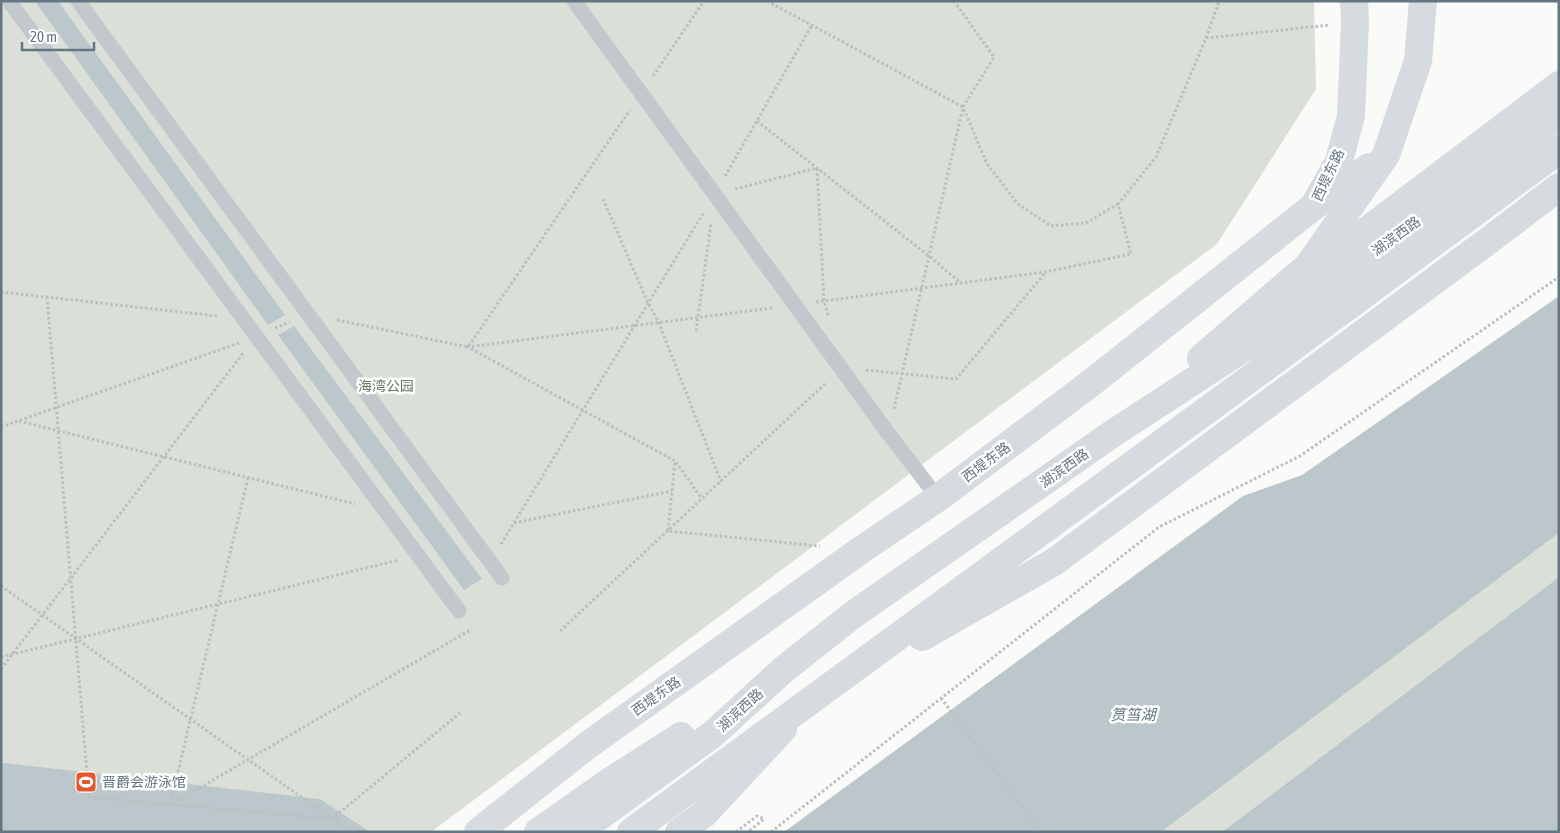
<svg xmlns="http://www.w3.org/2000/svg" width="1560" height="833" font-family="'Asap Condensed','Noto Sans SC',sans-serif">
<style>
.green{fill:#dadfd7}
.water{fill:#bbc7cb}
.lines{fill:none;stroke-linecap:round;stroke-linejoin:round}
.path{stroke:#bbbfc2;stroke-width:3;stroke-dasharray:2.5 2.5;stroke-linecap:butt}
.pedestrian{stroke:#c3c8cc;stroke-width:15}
.secondary{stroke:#d6dbdf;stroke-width:28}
.primary{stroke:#d6dbdf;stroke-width:28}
.labels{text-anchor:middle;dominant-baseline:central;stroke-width:5;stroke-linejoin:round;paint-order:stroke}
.street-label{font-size:14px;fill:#657683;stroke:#fff}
.park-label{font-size:14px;fill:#687a64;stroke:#fff}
.poi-label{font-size:14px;fill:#657683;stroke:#fff;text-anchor:start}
.water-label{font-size:15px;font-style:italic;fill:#60757c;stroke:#fff}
</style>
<rect width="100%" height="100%" fill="#fafaf8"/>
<path class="green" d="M1 1H1314L1316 89 1217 244 431 832H1Z
M1559 533V577L1222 832H1161Z"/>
<path class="water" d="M35 1H58L285 315 268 325Z
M1559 296V533L1161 832H784L1243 496 1302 475Z
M294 326 482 579 464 590 278 335Z
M1559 577V832H1222Z
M4 763 320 799 370 832H1V765Z"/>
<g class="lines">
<path class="path" d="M767 1 963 107 987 164 1018 204 1051 226 1086 223 1118 204
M1206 38 1330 25
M653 76 704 1
M757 121 929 256 961 283
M725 176 812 25
M735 189 817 168 824 301 828 315
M603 199 648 303 659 323 721 482
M1 292 217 316
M47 297 89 797 332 819 460 713
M816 302 1045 272 1131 254 1118 204 1156 157 1206 38 1219 1
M772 308 468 347 675 461 668 531 820 546
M337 320 468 347 630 110
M275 328 290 322
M696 331 711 224
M866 370 956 379 1045 273
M894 409 963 107 994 57 954 1
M19 421 355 504
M1 427 239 343
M676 462 702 499
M248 478 170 805 472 629
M514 523 672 491
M501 544 704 212
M1 586 351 832
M560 631 827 382
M1 657 399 560
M1 669 244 352
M941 698 1041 832
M736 832 757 816 764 819 748 832
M771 832 1159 527 1300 456 1559 277"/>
<path class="pedestrian" d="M9 1 459 611
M78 1 502 578
M574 1 888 433 938 498"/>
<path class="secondary" d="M1299 282 1559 85
M478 832 588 745 861 550 938 498 1091 383 1314 206 1339 161 1351 116 1355 22 1354 1
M679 832 704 814 783 729"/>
<path class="primary" d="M1314 206 1369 167
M1201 358 1308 266 1386 155 1418 61 1423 1
M922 637 1054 562 1492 238 1559 187
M538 832 609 782 681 736
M578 832 713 734 783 670 854 614 1112 434 1256 340 1559 116
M631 832 1274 361 1559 150"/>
</g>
<defs>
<g id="stadium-square" transform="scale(1.125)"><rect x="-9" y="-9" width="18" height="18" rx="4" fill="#e4572e" stroke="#fff"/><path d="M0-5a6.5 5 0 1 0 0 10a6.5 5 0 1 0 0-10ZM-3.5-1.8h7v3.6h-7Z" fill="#fff"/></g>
</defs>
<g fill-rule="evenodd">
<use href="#stadium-square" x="86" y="782"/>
</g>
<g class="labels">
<g class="street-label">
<text transform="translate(1328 175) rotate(-65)">西堤东路</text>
<text transform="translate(1396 236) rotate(-36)">湖滨西路</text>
<text transform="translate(986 462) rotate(-37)">西堤东路</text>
<text transform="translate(1064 468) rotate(-35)">湖滨西路</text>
<text transform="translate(656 696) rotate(-35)">西堤东路</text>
<text transform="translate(740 710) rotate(-42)">湖滨西路</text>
</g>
<g class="park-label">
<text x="386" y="386">海湾公园</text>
</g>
<g class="poi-label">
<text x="102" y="782">晋爵会游泳馆</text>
</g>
<g class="water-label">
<text x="1133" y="714">筼筜湖</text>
</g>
</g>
<rect width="1560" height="833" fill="none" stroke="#657683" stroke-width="5"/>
<path d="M22 42v8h72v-8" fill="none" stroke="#657683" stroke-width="2.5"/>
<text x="30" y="42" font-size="15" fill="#657683" stroke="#ffffff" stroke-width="4" paint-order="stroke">20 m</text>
</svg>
